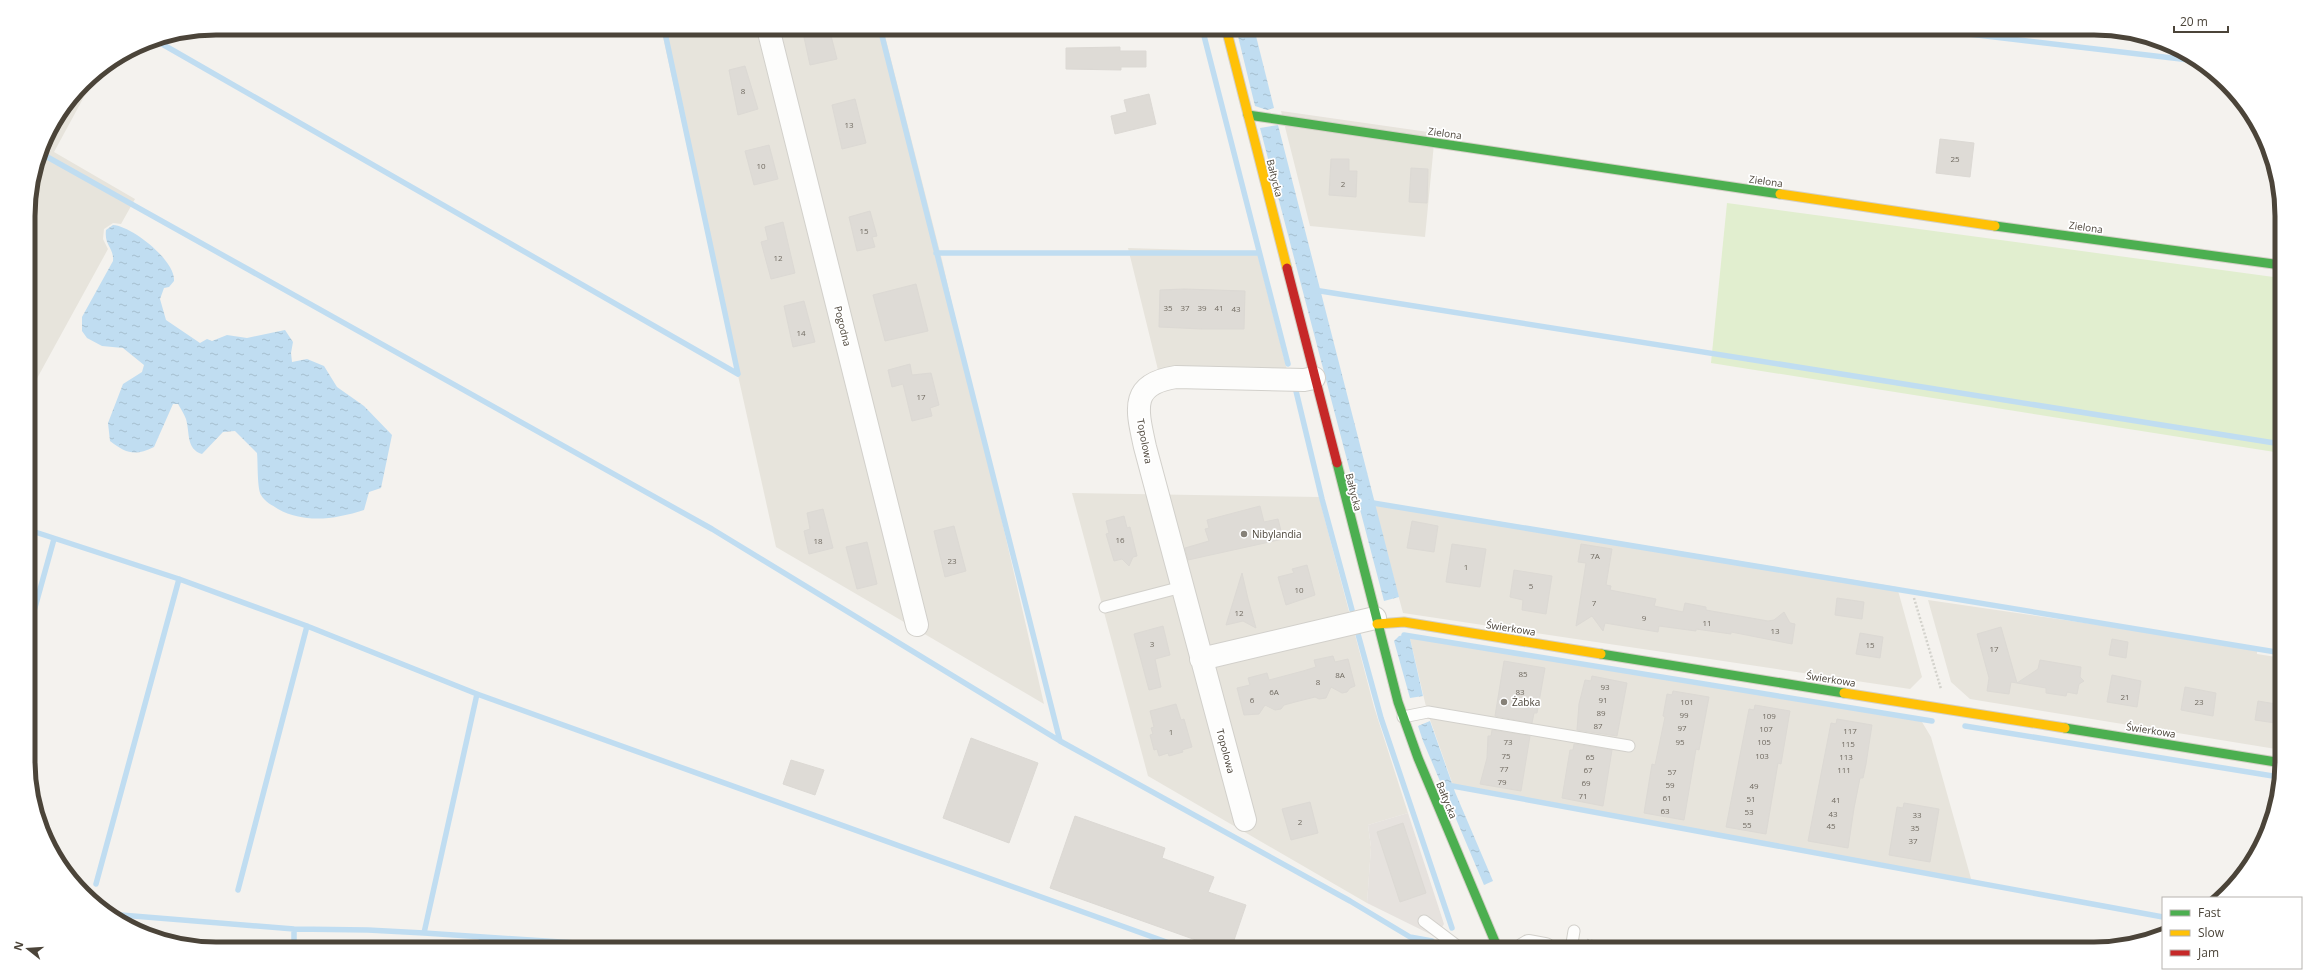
<svg xmlns="http://www.w3.org/2000/svg" width="2310" height="977" font-family="'Open Sans',sans-serif">
<style>
.residential{fill:#e7e4dc}
.industrial{fill:#e6e2de}
.green{fill:#e1eecf}
.water{fill:url(#water-ripples)}
.lines{fill:none;stroke-linecap:round;stroke-linejoin:round}
.stream{stroke:#c0ddf1;stroke-width:5.5}
.building{fill:#dedbd6;stroke:#dcd9d4}
.lane-casing{stroke:#d2d0cb;stroke-width:13}
.street-casing{stroke:#d2d0cb;stroke-width:24}
.fast-casing{stroke:#d3cfc5;stroke-width:11}
.slow-casing{stroke:#d3cfc5;stroke-width:11}
.jam-casing{stroke:#d3cfc5;stroke-width:11}
.path{stroke:#d3d2cc;stroke-width:2.5;stroke-dasharray:2 2;stroke-linecap:butt}
.lane{stroke:#fdfdfc;stroke-width:11}
.street{stroke:#fdfdfc;stroke-width:22}
.fast{stroke:#4caf50;stroke-width:9}
.slow{stroke:#ffc107;stroke-width:9}
.jam{stroke:#c62828;stroke-width:9}
.poi-dot{fill:#868178;stroke:#fff;stroke-width:1.5}
.labels{text-anchor:middle;dominant-baseline:central;stroke-width:3.5;stroke-linejoin:round;paint-order:stroke}
.number-label{font-size:8px;fill:#706a61}
.street-label{font-size:10px;fill:#4b4439;stroke:#fff}
.poi-label{font-size:10px;fill:#4b4439;stroke:#fff;text-anchor:start}
.rim{fill:none;stroke:#4b4439;stroke-width:5}
</style>
<defs>
<pattern id="water-ripples" width="26" height="14" patternUnits="userSpaceOnUse"><rect width="26" height="14" fill="#c0ddf1"/><path d="M2 4q2-2 4 0t4 0M15 11q2-2 4 0t4 0" fill="none" stroke="#a6bfcf"/></pattern>
</defs>
<rect width="100%" height="100%" fill="#f4f2ee"/>
<path class="residential" d="M661 28H883L942 260 1044 704 776 547Z
M98 71 54 152 135 199 121 224 113 223 104 229 103 239 108 249 29 393 28 204 48 133 92 75Z
M1281 111 1435 133 1425 237 1310 226Z
M1128 248 1257 252 1287 370 1159 374Z
M1072 493 1319 497 1374 707 1408 813 1368 825 1371 847 1367 903 1148 776Z
M1373 501 1897 587 1922 677 1910 689 1403 613Z
M1928 600 2106 626 2257 651V654L2282 658V750L1970 699 1951 682Z
M1409 634 1919 717 1931 737 1972 882 1454 788 1427 711Z"/>
<path class="industrial" d="M1408 813 1444 924 1436 937 1367 903 1371 847 1368 825Z"/>
<path class="green" d="M1727 203 2281 278V453L1711 363Z"/>
<path class="water" d="M1236 28H1254L1274 108 1267 110 1255 106Z
M1278 125 1399 597 1384 601 1260 128Z
M113 225C132 226 176 261 174 281L169 287 164 288 160 299 166 320 200 343 207 339 212 341 227 335 247 338 285 330 293 342 291 353 292 362 307 359 324 366 337 387 364 406 392 435 381 488 369 492 364 510C336 519 305 524 278 509 272 505 265 502 261 495 257 488 258 462 257 453L235 431 223 432 202 454C186 449 190 433 186 419 184 414 181 409 178 404H173L154 447C135 456 127 454 110 441L108 423 123 384 142 372 144 365 123 348 102 346 87 338 82 331V317L113 261C114 247 104 246 106 230Z
M1409 634 1423 696 1410 698 1394 641 1399 636Z
M1430 721 1455 792 1493 881 1484 885 1423 741 1418 726Z"/>
<g class="lines">
<path class="stream" d="M880 28 1060 741
M1202 28 1288 364
M1918 28 2198 61
M155 40 738 374 664 28
M42 154 712 529 1060 741 1350 901 1410 937 1432 941
M936 253H1259
M1314 290 2281 444
M1296 391 1322 499 1352 610
M1367 502 2282 653
M29 530 179 579 307 626 477 694 1172 944
M29 629 54 539
M1358 634 1381 718 1452 928
M1404 635 1932 721
M1965 726 2279 777
M1447 785 2163 917
M96 884 179 579
M238 890 307 626
M109 914 294 929 368 930 424 933 477 694
M294 929V949
M424 933 667 949
M481 937 483 949"/>
</g>
<path class="building" d="M802 28H829L837 59 810 65Z
M1120 47V51H1146V67H1121V70L1066 69V48Z
M745 66 758 109 738 115 729 70Z
M1149 94 1156 124 1115 134 1111 116 1127 112 1124 100Z
M855 99 866 143 842 149 832 105Z
M1940 139 1974 143 1970 177 1936 173Z
M769 145 778 179 754 185 745 151Z
M1331 159H1349V171H1357L1356 197 1329 195Z
M1411 168 1428 169 1427 203 1409 202Z
M870 211 877 236 872 237 875 247 857 251 849 217Z
M783 222 795 273 771 279 761 242 768 240 765 227Z
M916 284 928 331 885 341 873 295Z
M1184 289 1245 291 1244 329H1202L1159 327 1160 290Z
M804 301 815 342 793 347 784 306Z
M910 364 912 375 931 373 939 405 930 408 932 416 912 421 903 384 892 387 888 370Z
M1260 506 1264 522 1278 519 1283 539 1188 560 1185 548 1209 541 1205 529 1209 528 1207 520Z
M823 509 833 548 809 554 804 531 810 529 807 513Z
M1124 516 1127 528 1130 527 1137 556 1133 557 1129 566 1122 559 1114 561 1106 534 1109 533 1106 521Z
M1412 521 1438 526 1434 552 1407 548Z
M954 526 966 571 945 577 934 531Z
M867 542 877 584 857 589 846 547Z
M1452 544 1486 549 1480 587 1446 582Z
M1581 544 1612 549 1606 585 1611 586 1610 590 1656 599 1654 606 1683 612 1685 603 1706 607V610L1768 621 1774 620 1784 612 1790 623 1795 624 1792 644 1731 632V634L1696 629V631L1659 626 1658 632 1605 623 1603 631 1592 616 1576 626 1586 563 1578 562Z
M1307 565 1315 595 1286 605 1278 577 1294 573 1292 569Z
M1514 570 1552 576 1546 614 1522 610 1523 600 1510 597Z
M1242 573 1248 599 1256 628 1243 621 1226 625Z
M1837 598 1864 602 1862 619 1835 615Z
M1163 626 1170 655 1155 659 1161 687 1149 690 1134 634Z
M2001 627 2017 683 2038 669 2040 660 2081 667 2080 677 2084 681 2079 684 2077 694 2067 692 2066 696 2046 693V688L2011 682 2009 694 1987 691 1989 678 1977 634Z
M1860 633 1883 637 1880 658 1856 654Z
M2112 639 2128 642 2126 658 2109 655Z
M1333 656 1335 662 1348 659 1355 686 1350 688 1347 692 1342 693 1331 687 1326 698 1319 699 1315 697 1299 701 1284 705 1281 709 1275 710 1265 705 1259 714 1244 715 1237 688 1250 685 1248 678 1267 673 1269 680 1303 671 1316 667 1314 660Z
M1504 661 1545 668 1537 713H1534L1532 723 1495 716Z
M2112 675 2141 681 2137 707 2107 702Z
M1592 676 1627 683 1617 736 1577 730 1579 704 1585 680 1591 681Z
M2185 687 2216 693 2213 716 2181 710Z
M1673 691 1709 697 1699 750 1696 749 1684 820 1644 813 1652 764 1655 765 1665 717 1663 716 1667 694 1672 695Z
M2258 701 2282 705V724L2255 720Z
M1176 704 1181 720 1184 719 1192 747 1182 750 1183 752 1169 756 1168 753 1159 756 1157 749 1154 750 1150 735 1153 734 1151 728 1154 727 1150 711Z
M1755 705 1790 711 1781 764 1778 763 1766 834 1726 827 1749 709 1754 710Z
M1837 719 1872 725 1866 764 1863 778H1860L1854 808 1848 848 1808 841 1831 723 1836 724Z
M1492 730 1530 736 1521 791 1480 784 1487 758 1488 736H1491Z
M971 738 1038 763 1009 843 943 818Z
M1574 744 1612 750 1603 806 1562 798 1570 750H1573Z
M791 760 824 770 815 795 783 784Z
M1310 802 1318 833 1291 840 1282 809Z
M1904 803 1939 809 1930 862 1889 855 1897 807 1903 808Z
M1075 816 1165 848 1162 858 1214 877 1208 892 1246 905 1231 949H1221L1050 888Z
M1403 823 1426 893 1400 902 1377 832Z"/>
<g class="lines">
<g class="lane-casing">
<path id="lane" d="M1105 607 1182 587
M1403 717 1428 712 1629 746
M1424 921 1461 949
M1571 949 1574 931"/>
</g>
<g class="street-casing">
<path id="street" d="M768 28 917 625
M1201 659 1375 618
M1245 820 1145 447C1137 410 1129 384 1176 377L1304 380 1314 378
M1524 949 1529 946 1545 949"/>
</g>
<g class="fast-casing">
<path id="fast" d="M1248 115 1780 194
M1995 226 2281 265
M1337 463 1398 702 1418 758 1498 949
M1601 654 1844 693
M2065 728 2282 763"/>
</g>
<g class="slow-casing">
<path id="slow" d="M1226 28 1287 268
M1780 194 1995 226
M1377 624 1404 622 1601 654
M1844 693 2065 728"/>
</g>
<g class="jam-casing">
<path id="jam" d="M1287 268 1337 463"/>
</g>
<path class="path" d="M1914 598 1941 689
M1587 940 1630 949"/>
<use href="#lane" class="lane"/>
<use href="#street" class="street"/>
<use href="#fast" class="fast"/>
<use href="#slow" class="slow"/>
<use href="#jam" class="jam"/>
</g>
<g class="poi-dot">
<circle cx="1244" cy="534" r="4"/>
<circle cx="1504" cy="702" r="4"/>
</g>
<g class="labels">
<g class="number-label">
<text x="743" y="90">8</text>
<text x="849" y="124">13</text>
<text x="1955" y="158">25</text>
<text x="761" y="165">10</text>
<text x="1343" y="183">2</text>
<text x="864" y="230">15</text>
<text x="778" y="257">12</text>
<text x="1168" y="307">35</text>
<text x="1185" y="307">37</text>
<text x="1202" y="307">39</text>
<text x="1219" y="307">41</text>
<text x="1236" y="308">43</text>
<text x="801" y="332">14</text>
<text x="921" y="396">17</text>
<text x="1120" y="539">16</text>
<text x="818" y="540">18</text>
<text x="1595" y="555">7A</text>
<text x="952" y="560">23</text>
<text x="1466" y="566">1</text>
<text x="1531" y="585">5</text>
<text x="1299" y="589">10</text>
<text x="1594" y="602">7</text>
<text x="1239" y="612">12</text>
<text x="1644" y="617">9</text>
<text x="1707" y="622">11</text>
<text x="1775" y="630">13</text>
<text x="1152" y="643">3</text>
<text x="1870" y="644">15</text>
<text x="1994" y="648">17</text>
<text x="1523" y="673">85</text>
<text x="1340" y="674">8A</text>
<text x="1318" y="681">8</text>
<text x="1605" y="686">93</text>
<text x="1274" y="691">6A</text>
<text x="1520" y="691">83</text>
<text x="2125" y="696">21</text>
<text x="1252" y="699">6</text>
<text x="1603" y="699">91</text>
<text x="1687" y="701">101</text>
<text x="2199" y="701">23</text>
<text x="1601" y="712">89</text>
<text x="1684" y="714">99</text>
<text x="1769" y="715">109</text>
<text x="1598" y="725">87</text>
<text x="1682" y="727">97</text>
<text x="1766" y="728">107</text>
<text x="1850" y="730">117</text>
<text x="1171" y="731">1</text>
<text x="1508" y="741">73</text>
<text x="1680" y="741">95</text>
<text x="1764" y="741">105</text>
<text x="1848" y="743">115</text>
<text x="1506" y="755">75</text>
<text x="1762" y="755">103</text>
<text x="1590" y="756">65</text>
<text x="1846" y="756">113</text>
<text x="1504" y="768">77</text>
<text x="1588" y="769">67</text>
<text x="1844" y="769">111</text>
<text x="1672" y="771">57</text>
<text x="1502" y="781">79</text>
<text x="1586" y="782">69</text>
<text x="1670" y="784">59</text>
<text x="1754" y="785">49</text>
<text x="1583" y="795">71</text>
<text x="1667" y="797">61</text>
<text x="1751" y="798">51</text>
<text x="1836" y="799">41</text>
<text x="1665" y="810">63</text>
<text x="1749" y="811">53</text>
<text x="1833" y="813">43</text>
<text x="1917" y="814">33</text>
<text x="1300" y="821">2</text>
<text x="1747" y="824">55</text>
<text x="1831" y="825">45</text>
<text x="1915" y="827">35</text>
<text x="1913" y="840">37</text>
</g>
<g class="street-label">
<text transform="translate(1445 133) rotate(8)">Zielona</text>
<text transform="translate(1275 178) rotate(76)">Bałtycka</text>
<text transform="translate(1766 181) rotate(8)">Zielona</text>
<text transform="translate(2086 227) rotate(8)">Zielona</text>
<text transform="translate(843 326) rotate(76)">Pogodna</text>
<text transform="translate(1145 441) rotate(79)">Topolowa</text>
<text transform="translate(1354 492) rotate(76)">Bałtycka</text>
<text transform="translate(1511 628) rotate(9)">Świerkowa</text>
<text transform="translate(1831 679) rotate(9)">Świerkowa</text>
<text transform="translate(2151 730) rotate(9)">Świerkowa</text>
<text transform="translate(1226 751) rotate(75)">Topolowa</text>
<text transform="translate(1447 800) rotate(68)">Bałtycka</text>
</g>
<g class="poi-label">
<text x="1252" y="534">Nibylandia</text>
<text x="1512" y="702">Żabka</text>
</g>
</g>
<path d="M0 0H2310V977H0ZM216 35H2094A181 181 0 0 1 2275 216V761A181 181 0 0 1 2094 942H216A181 181 0 0 1 35 761V216A181 181 0 0 1 216 35Z" fill="#fff" fill-rule="evenodd"/>
<path class="rim" d="M216 35H2094A181 181 0 0 1 2275 216V761A181 181 0 0 1 2094 942H216A181 181 0 0 1 35 761V216A181 181 0 0 1 216 35Z"/>
<rect x="2162" y="897" width="140" height="72" fill="#ffffff" stroke="#b7b4b0"/>
<rect x="2170" y="910" width="20" height="6" fill="#4caf50" stroke="#b7b4b0"/>
<text x="2198" y="917" font-size="12" fill="#4b4439">Fast</text>
<rect x="2170" y="930" width="20" height="6" fill="#ffc107" stroke="#b7b4b0"/>
<text x="2198" y="937" font-size="12" fill="#4b4439">Slow</text>
<rect x="2170" y="950" width="20" height="6" fill="#c62828" stroke="#b7b4b0"/>
<text x="2198" y="957" font-size="12" fill="#4b4439">Jam</text>
<g transform="translate(28 949) rotate(287)" stroke="#ffffff" stroke-width="3" paint-order="stroke">
<path d="M0-3L7 15L0 10L-7 15Z" fill="#4b4439"/>
<text y="-6" font-size="11" font-weight="bold" text-anchor="middle" fill="#4b4439">N</text>
</g>
<path d="M2174 26v6h54v-6" fill="none" stroke="#4b4439" stroke-width="2"/>
<text x="2180" y="26" font-size="12" fill="#4b4439" stroke="#ffffff" stroke-width="3" paint-order="stroke">20 m</text>
</svg>
